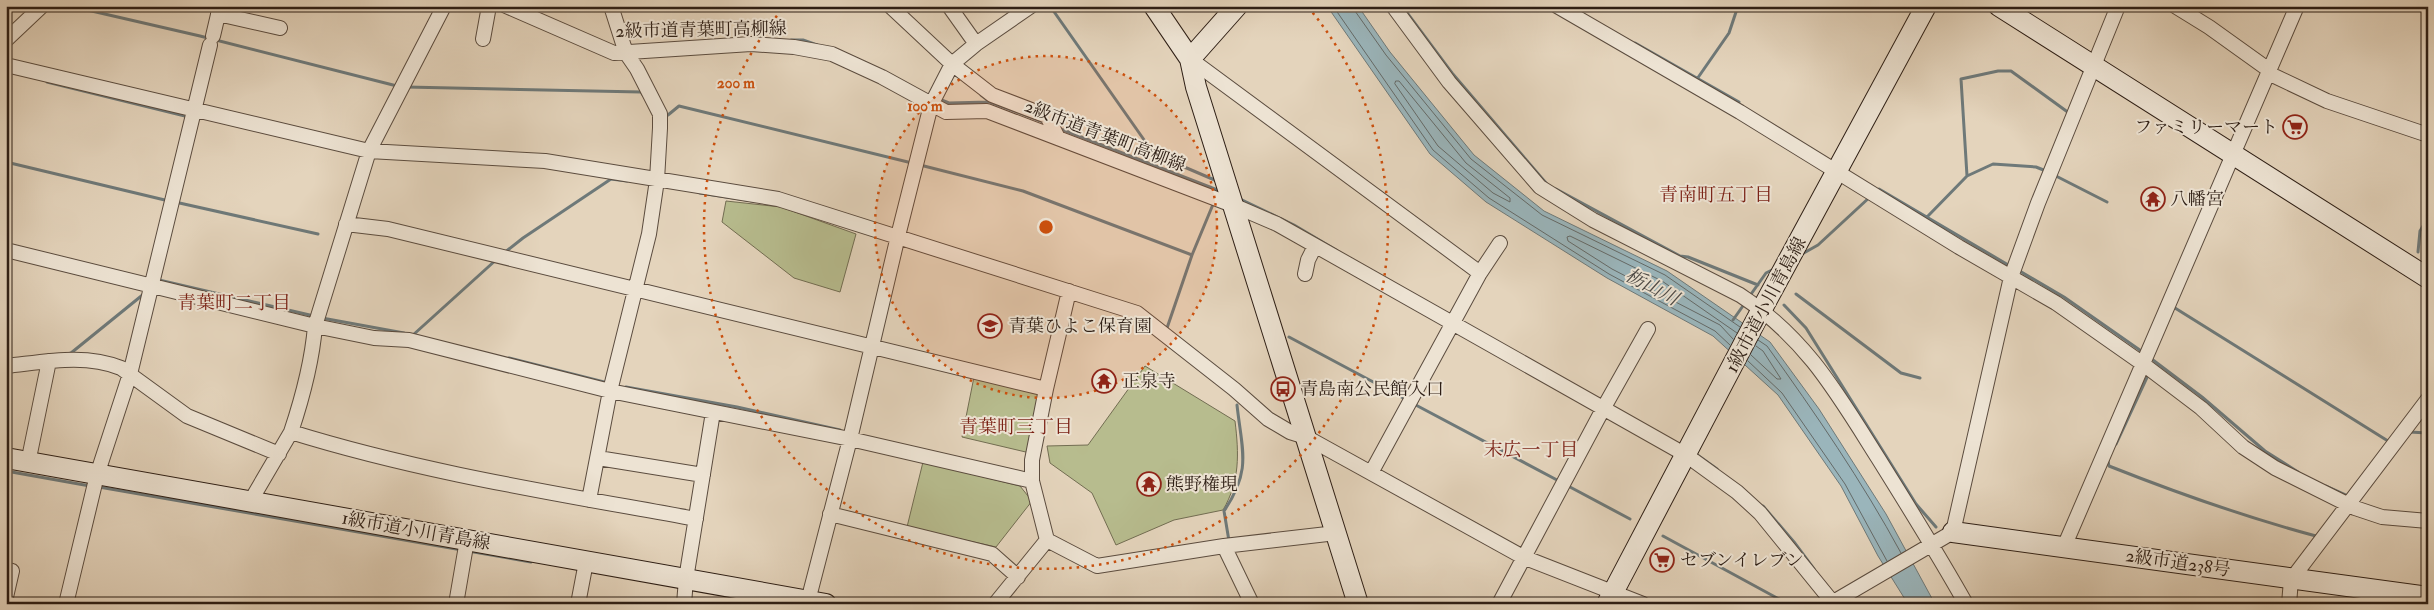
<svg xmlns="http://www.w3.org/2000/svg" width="2434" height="610" font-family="'IM FELL Double Pica','Noto Serif JP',serif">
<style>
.green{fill:#b7bc8e;stroke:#726d52}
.water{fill:#9ab5bb;stroke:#6e7979}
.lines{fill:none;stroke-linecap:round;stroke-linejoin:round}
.shore{stroke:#646a68;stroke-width:1}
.stream{stroke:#6e7979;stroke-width:3}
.street-casing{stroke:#5b4c3f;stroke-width:16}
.secondary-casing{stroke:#2d1e15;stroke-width:22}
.street{stroke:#ede3d3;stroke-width:14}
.secondary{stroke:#ede3d3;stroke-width:20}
.ring{fill:none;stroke:#cc500d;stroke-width:2.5;stroke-dasharray:2.5 5}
.labels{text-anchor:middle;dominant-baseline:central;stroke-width:4;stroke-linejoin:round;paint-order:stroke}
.street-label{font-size:18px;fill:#2d1e15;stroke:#ede3d3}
.poi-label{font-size:18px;fill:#2d1e15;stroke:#ede3d3;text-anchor:start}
.neighbourhood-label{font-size:19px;fill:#7a1f14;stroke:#ede3d3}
.water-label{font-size:19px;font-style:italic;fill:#4e4b47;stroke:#ede3d3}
.centre{fill:#cc500d;stroke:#ede3d3;stroke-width:2.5}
.ring-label{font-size:15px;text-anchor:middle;font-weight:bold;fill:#cc500d;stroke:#ede3d3;stroke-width:4;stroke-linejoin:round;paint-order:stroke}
</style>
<rect width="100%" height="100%" fill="#e4d4bc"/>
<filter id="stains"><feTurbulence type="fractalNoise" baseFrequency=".004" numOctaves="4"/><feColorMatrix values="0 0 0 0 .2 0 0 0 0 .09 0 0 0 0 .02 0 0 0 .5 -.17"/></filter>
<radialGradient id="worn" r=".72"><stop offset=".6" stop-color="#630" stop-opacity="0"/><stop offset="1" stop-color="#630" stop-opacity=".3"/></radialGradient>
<path class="green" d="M726 201 781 207 856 234 840 292 794 278 722 222Z
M1145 366 1235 421C1239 454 1240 481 1223 510L1174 520 1116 545 1092 493 1050 463 1047 446 1088 445Z
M974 377 1041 394 1030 453 962 437Z
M923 462 1020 486 1032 501 996 547 907 527Z"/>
<path class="water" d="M1327 6H1358L1390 52 1474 155 1544 211 1667 271 1770 342 1819 409 1886 514 1935 604H1908L1878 556 1841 486 1778 395 1713 336 1607 278 1486 202 1430 154Z"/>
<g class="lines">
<path class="shore" d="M1333 6 1433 150 1489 198 1609 274 1715 331 1730 345
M1355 6V11L1386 55 1471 159 1542 215 1665 275 1740 327
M1396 81H1399L1466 163 1510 198V202L1493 193 1438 146 1395 84Z
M1733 339 1720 325 1612 269 1568 241 1567 237 1570 236 1662 281 1737 333
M1758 340 1767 346C1815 413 1862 481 1901 553
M1751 355 1777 379H1781L1763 351 1756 346
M1748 361 1782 393 1845 484 1887 561"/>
<path class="stream" d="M70 6 200 36 397 86
M1050 6 1154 154 1217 181
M1402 6 1452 73 1546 183
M791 40H803L817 45
M1635 43 1739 102
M1697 79 1729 33 1738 6
M47 82 189 117
M406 87 641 92 643 95
M981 95 990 102 1046 123
M939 99 949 103 989 102
M668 115 679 106 912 163
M1058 128 1220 191
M6 162 169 201
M920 165 1023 191 1192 255
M2054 175 2107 202
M1967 176 1961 79 1998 71H2011L2069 113 2070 111
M1556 189 1680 256 1688 257 1758 285
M1876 192 1879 189 2010 266
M700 193 753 201
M1238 198 1294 225 1336 250
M175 202 318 234
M1927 217 1967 176 1993 164 2036 167 2046 171
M2418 252 2420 231 2423 226H2428
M504 253 523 238 611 179 627 181
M1802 254 1818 245 1871 196
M2018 270 2064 297 2144 353
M157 282 159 280 314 316
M1796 294 1901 373 1920 378
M1749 297 1766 273 1774 269
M1784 305 1806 328 1916 504 1936 527
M2175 308 2388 441
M322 318 404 333
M1733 320 1745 303
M1167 328 1192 255 1214 202
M413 335 497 259
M1289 337 1407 400
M68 354 71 353 145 293
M2149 357 2202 397 2265 451 2298 472
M509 358 608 383
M626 387 737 407 840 430
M1412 403 1557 480
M2409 432 2428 433
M2116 444 2149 373
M1696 454 1717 469
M2108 461 2109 466C2177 493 2245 517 2316 536
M6 471 90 486
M2326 486 2346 495V500
M99 487 462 550
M1570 487 1630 519
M1763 506 1794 542 1814 569
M1663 536 1788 604
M1229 541 1224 511C1252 470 1242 451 1237 405
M468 551 531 562"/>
<g class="street-casing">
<path id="street" d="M444 6 369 151 315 326C312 363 303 396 291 432 423 473 560 494 696 519
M506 6 614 53 751 44 794 47 832 54 882 77 946 112 987 111 1235 206 1277 224 1686 455 1737 492 1760 513 1834 604
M890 6 952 64 992 95 1047 116 1058 138
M949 6 976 44
M1393 6 1449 82 1540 187 1593 220 1740 295C1806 338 1837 393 1878 458 1908 506 1938 554 1966 604
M1557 6 1740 112 1959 247 2056 303 2143 364 2201 408 2243 447 2275 468 2355 508 2382 517 2428 521
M2175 6 2209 27 2269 70
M218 14 280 28
M213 36 220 6
M483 39 489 6
M6 40 42 6
M1190 59 1480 273
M6 65 369 151 545 161 778 199 1137 313 1234 389 1268 419 1290 432 1306 437 1523 557 1643 604
M2268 73 2327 101 2428 135
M346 224 388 229 1046 389
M6 250 315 326 374 338 409 340 610 391 850 439 1032 481
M1305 274 1308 260 1315 246
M1069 291 1046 389 1032 460V481L1047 540 1097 566 1224 546 1336 533
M6 366C44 362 85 353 121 368L187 416 279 454
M598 458 703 475
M28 463 49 361
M1371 473 1480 273 1500 243
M589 500 610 391 649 234 657 180 660 128V114L637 69 626 53 611 6
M250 502 291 432
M830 514 992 554 1018 577
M1224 546 1252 604
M2064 547 2297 6
M6 570 12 571 6 597
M808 601 850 439 898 236 931 105 952 64 976 44 1031 6
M66 604 97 475 130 374 210 45
M456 604 467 540
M578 604 586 562
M684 604 686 579 713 412
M995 604 1047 540
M1499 604 1603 409 1648 329
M1830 604 1953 532 2011 277 2038 203 2118 6
M2289 604 2291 580 2428 399"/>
</g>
<g class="secondary-casing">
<path id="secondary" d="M1154 6 1190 59 1196 87 1358 604
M1999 6 2428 278
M1190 59 1237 6
M6 458 826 604
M1953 532 2428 597
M1607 604 1762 309 1926 6"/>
</g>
<use href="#street" class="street"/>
<use href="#secondary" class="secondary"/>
</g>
<circle cx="1046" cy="227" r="171" fill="#cc500d" fill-opacity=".12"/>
<g class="ring">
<circle cx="1046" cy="227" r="171"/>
<path d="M1308 7A342 342 0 1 1 784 7"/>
</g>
<defs>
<g id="supermarket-ring" transform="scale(1.25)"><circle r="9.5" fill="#ede3d3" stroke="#8f2418" stroke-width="1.5"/><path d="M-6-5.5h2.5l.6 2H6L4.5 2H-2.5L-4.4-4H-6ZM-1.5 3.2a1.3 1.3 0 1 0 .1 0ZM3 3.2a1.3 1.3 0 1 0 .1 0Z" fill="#8f2418"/></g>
<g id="temple-ring" transform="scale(1.25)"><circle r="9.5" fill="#ede3d3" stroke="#8f2418" stroke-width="1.5"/><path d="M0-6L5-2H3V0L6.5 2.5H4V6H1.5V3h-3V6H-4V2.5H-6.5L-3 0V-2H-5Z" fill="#8f2418"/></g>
<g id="school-ring" transform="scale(1.25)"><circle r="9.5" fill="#ede3d3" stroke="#8f2418" stroke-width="1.5"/><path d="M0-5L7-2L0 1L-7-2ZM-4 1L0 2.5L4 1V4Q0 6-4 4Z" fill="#8f2418"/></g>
<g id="bus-ring" transform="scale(1.25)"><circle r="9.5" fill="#ede3d3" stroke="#8f2418" stroke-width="1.5"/><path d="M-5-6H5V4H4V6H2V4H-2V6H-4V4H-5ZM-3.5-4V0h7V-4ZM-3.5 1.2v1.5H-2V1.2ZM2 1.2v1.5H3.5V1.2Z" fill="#8f2418"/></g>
</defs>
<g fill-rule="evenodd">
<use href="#supermarket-ring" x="2295" y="127"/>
<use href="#temple-ring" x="2153" y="199"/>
<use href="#school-ring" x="990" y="326"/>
<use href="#temple-ring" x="1104" y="381"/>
<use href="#bus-ring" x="1283" y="389"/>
<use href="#temple-ring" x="1149" y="484"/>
<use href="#supermarket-ring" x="1662" y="560"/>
</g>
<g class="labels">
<g class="street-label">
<text transform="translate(701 30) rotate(-1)">2級市道青葉町高柳線</text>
<text transform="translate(1105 136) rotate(21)">2級市道青葉町高柳線</text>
<text transform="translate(1766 305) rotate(-62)">1級市道小川青島線</text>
<text transform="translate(416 531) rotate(10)">1級市道小川青島線</text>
<text transform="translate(2178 563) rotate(8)">2級市道238号</text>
</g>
<g class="poi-label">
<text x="2278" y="127" text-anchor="end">ファミリーマート</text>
<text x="2170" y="199">八幡宮</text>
<text x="1008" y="326">青葉ひよこ保育園</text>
<text x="1122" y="381">正泉寺</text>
<text x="1300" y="389">青島南公民館入口</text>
<text x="1166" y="484">熊野権現</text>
<text x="1680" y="560">セブンイレブン</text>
</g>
<g class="neighbourhood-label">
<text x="1716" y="195">青南町五丁目</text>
<text x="234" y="303">青葉町二丁目</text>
<text x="1016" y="427">青葉町三丁目</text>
<text x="1531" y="450">末広一丁目</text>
</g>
<g class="water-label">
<text transform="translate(1652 287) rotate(28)">栃山川</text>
</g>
</g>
<circle cx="1046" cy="227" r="8" class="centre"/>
<g class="ring-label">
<text x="736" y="88">200 m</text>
<text x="925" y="111">100 m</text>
</g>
<rect width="2434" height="610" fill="none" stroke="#e4d4bc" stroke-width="25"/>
<rect x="8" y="8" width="2419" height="595" fill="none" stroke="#2d1e15" stroke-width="2.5"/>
<rect x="12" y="12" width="2409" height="585" fill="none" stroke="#2d1e15"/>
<rect width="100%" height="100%" filter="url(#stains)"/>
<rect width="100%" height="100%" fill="url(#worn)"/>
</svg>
